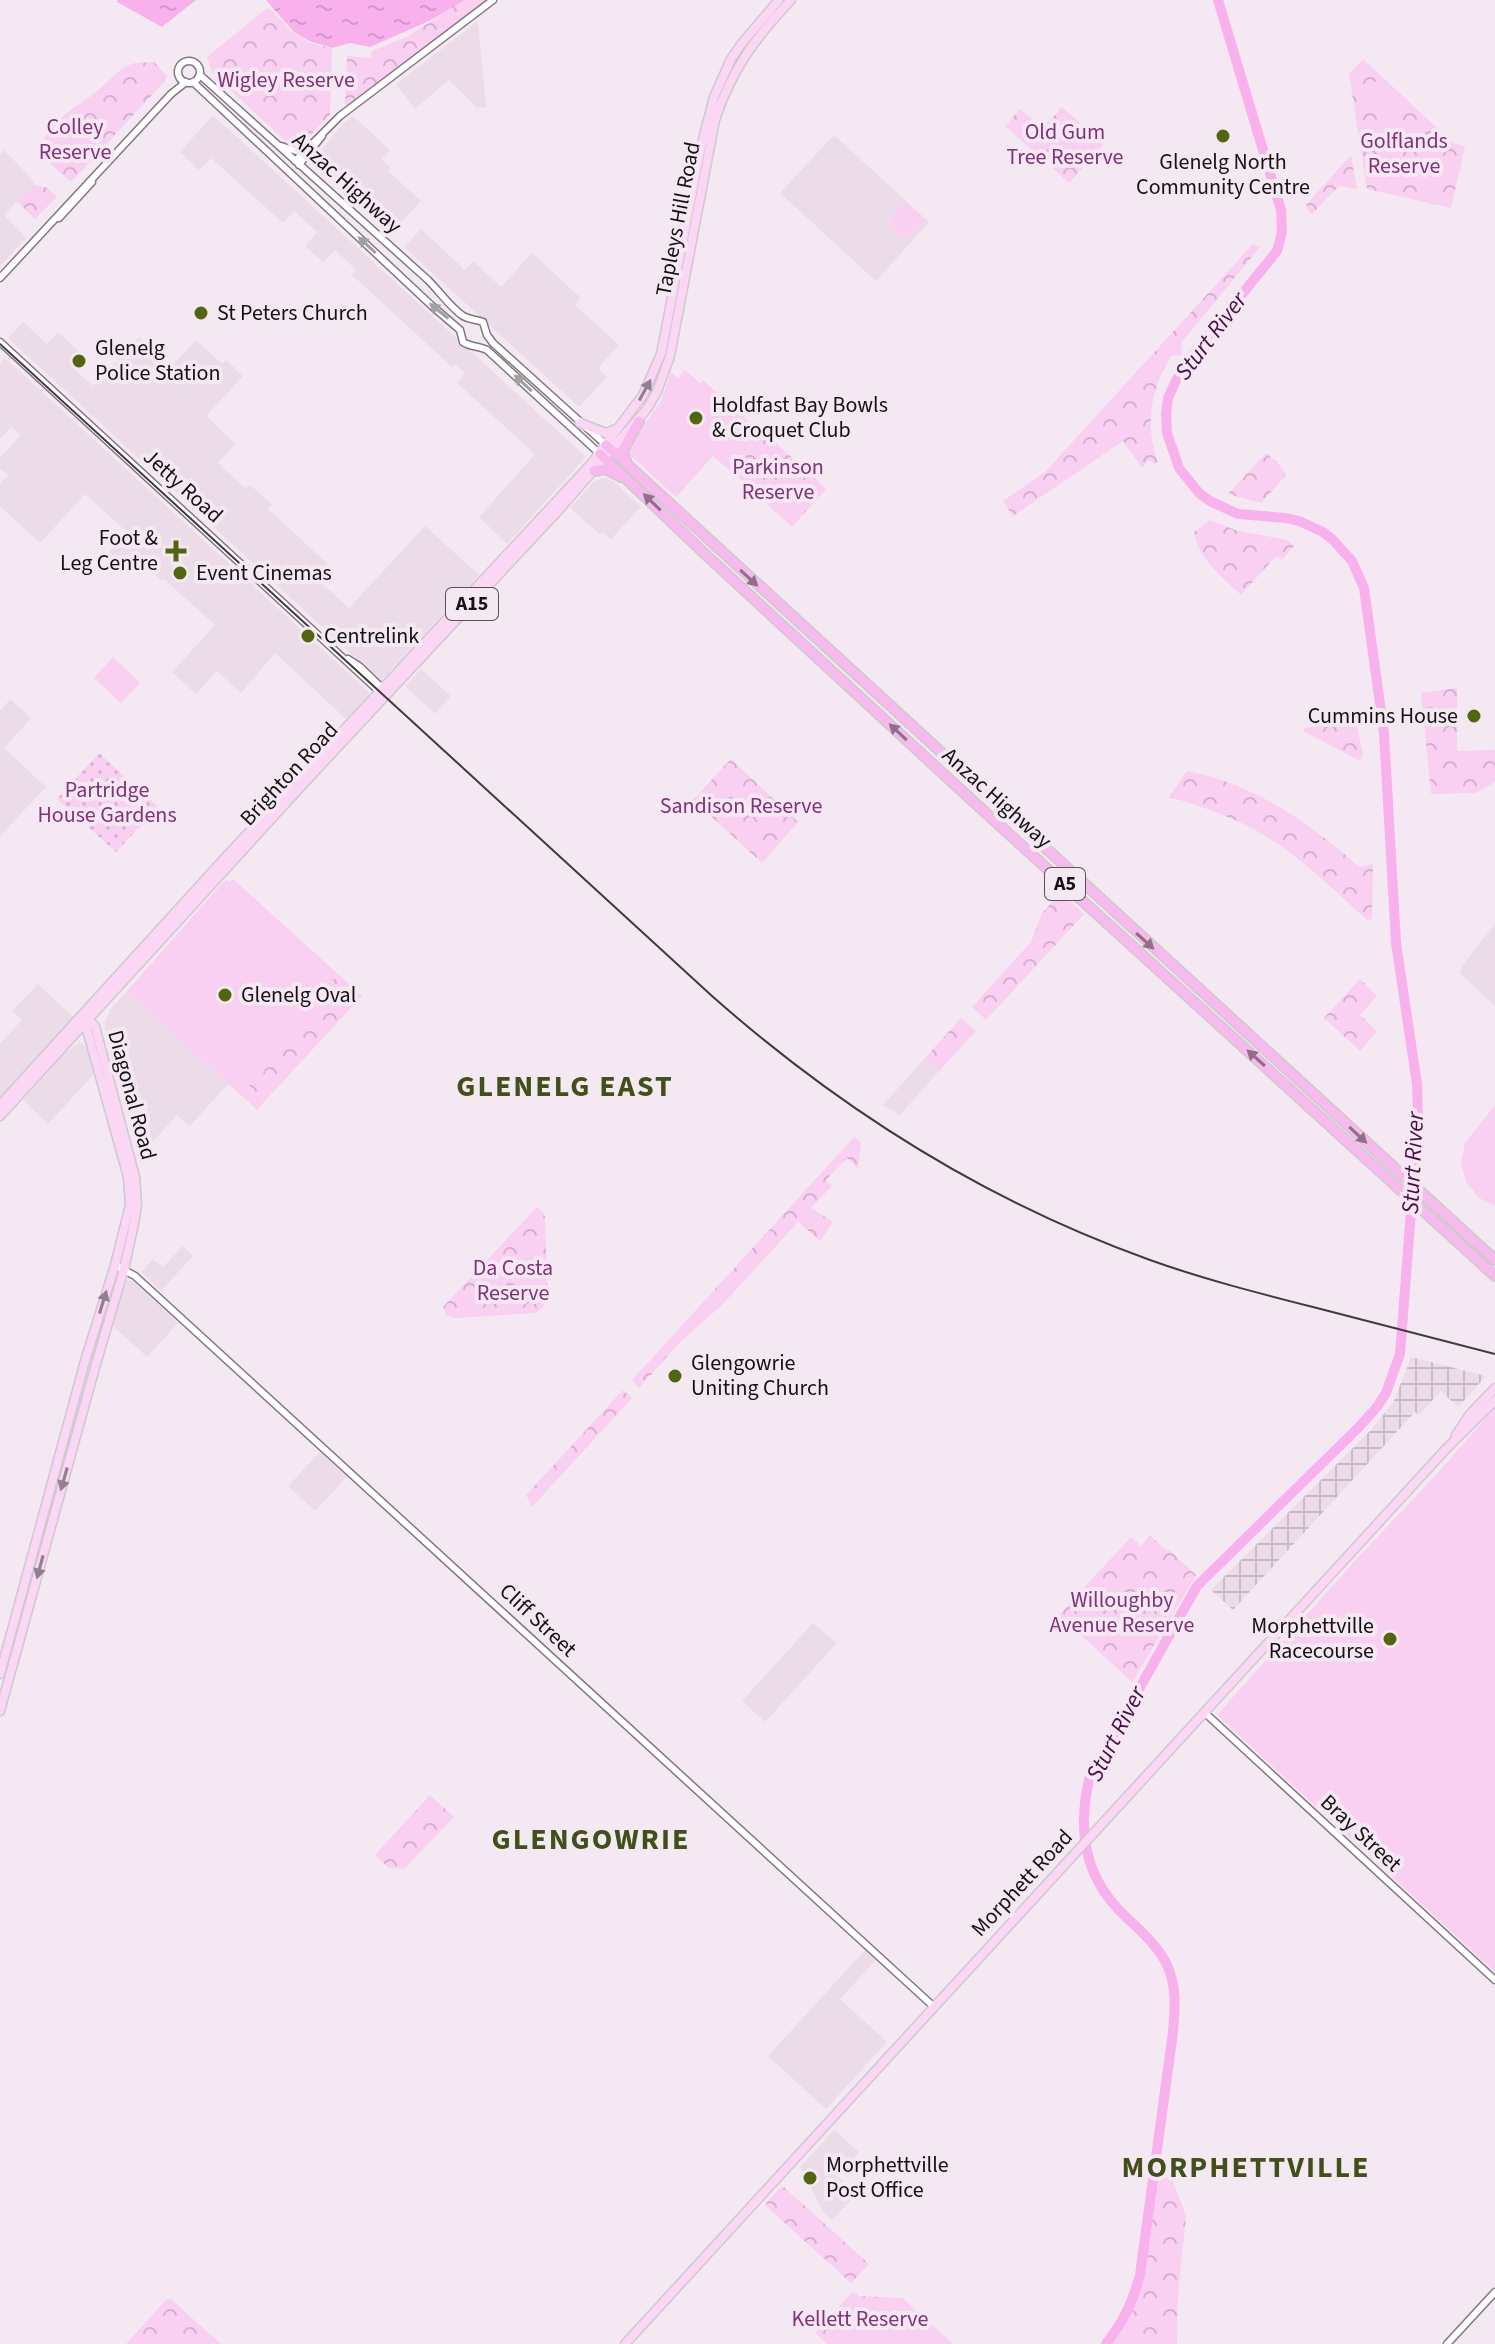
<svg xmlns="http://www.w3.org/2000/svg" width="1495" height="2344" font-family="'Source Sans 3',sans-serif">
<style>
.built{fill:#ecdbe9}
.industrial{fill:url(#industrial-grid)}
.park{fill:url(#park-crowns)}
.garden{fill:url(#garden-dots)}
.pitch{fill:#f9cff2}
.water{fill:url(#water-ripples)}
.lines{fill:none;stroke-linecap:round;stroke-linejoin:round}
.river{stroke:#f9b1ee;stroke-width:10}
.minor-casing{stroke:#80777f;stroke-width:9}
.major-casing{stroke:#cccbcb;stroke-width:11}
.highway-casing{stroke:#cccbcb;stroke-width:12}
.minor{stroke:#fff;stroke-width:6}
.major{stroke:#fbd6f5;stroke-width:8}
.highway{stroke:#f8baee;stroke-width:9}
.tram{stroke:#403b3f;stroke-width:2}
.oneway{fill:#a1a0a1}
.oneway2{fill:#947e90}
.oneway3{fill:#926e8c}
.poi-dot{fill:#52650f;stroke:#f4e9f2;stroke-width:3}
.labels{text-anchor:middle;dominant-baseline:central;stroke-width:8;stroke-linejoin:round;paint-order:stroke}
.shield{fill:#f4e9f2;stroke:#585257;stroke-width:2}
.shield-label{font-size:20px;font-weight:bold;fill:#151214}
.park-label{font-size:22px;fill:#83317a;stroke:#f4e9f2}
.poi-label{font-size:22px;fill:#151214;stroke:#f4e9f2;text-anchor:start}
.street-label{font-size:22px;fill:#151214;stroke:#f4e9f2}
.water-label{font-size:24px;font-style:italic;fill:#4b0d46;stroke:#f4e9f2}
.district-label{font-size:30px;font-weight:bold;letter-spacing:2px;fill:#414f18;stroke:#f4e9f2}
</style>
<defs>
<pattern id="industrial-grid" width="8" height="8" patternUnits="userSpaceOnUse" patternTransform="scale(2)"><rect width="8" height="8" fill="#ecdbe9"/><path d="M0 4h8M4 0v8" fill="none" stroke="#cabbc7"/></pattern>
<pattern id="park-crowns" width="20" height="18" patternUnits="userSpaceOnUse" patternTransform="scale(2)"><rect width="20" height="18" fill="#f9cff2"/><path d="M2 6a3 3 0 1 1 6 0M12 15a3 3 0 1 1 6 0" fill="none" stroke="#d5b1cf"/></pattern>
<pattern id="garden-dots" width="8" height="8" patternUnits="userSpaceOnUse" patternTransform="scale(2)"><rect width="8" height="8" fill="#f9cff2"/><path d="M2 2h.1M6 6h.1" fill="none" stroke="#d5b1cf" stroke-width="1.8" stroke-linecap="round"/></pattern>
<pattern id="water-ripples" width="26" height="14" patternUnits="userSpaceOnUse" patternTransform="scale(2)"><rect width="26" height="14" fill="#f9b1ee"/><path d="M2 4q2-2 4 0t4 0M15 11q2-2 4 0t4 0" fill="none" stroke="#d597cb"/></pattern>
</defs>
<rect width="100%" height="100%" fill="#f4e9f2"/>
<path class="built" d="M478 21 486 107 477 108 449 80 415 109 396 84Z
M213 115 586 457 507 544 479 517 535 454 457 383 465 373 455 364 452 367 352 275 356 270 335 250 323 262 305 246 317 232 294 211 283 223 211 158 199 170 180 152Z
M353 116 390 150 382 159 390 168 388 171 421 201 390 234 311 162 343 124Z
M834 135 929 222 876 281 780 193Z
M4 150 33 180 34 184 4 215 26 238 0 266V154Z
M421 229 465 270 473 261 501 287 532 253 581 298 575 305 619 345 598 368 607 377 579 407 404 247Z
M23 322 47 344 58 332 83 355 72 367 93 386 139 337 171 367 196 340 222 364 226 360 243 376 206 416 236 444 218 463 246 489 250 485 272 504 268 509 329 565 317 579 349 608 425 526 479 575 381 681 8 338Z
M5 358 370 693 346 719 275 653 241 693 217 671 196 694 172 672 215 625 164 579 162 581 137 558 122 573 104 557 127 532 85 494 40 543 0 506V484L8 475 0 468V458L21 435 11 427 0 439V363Z
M604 478 613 481 641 507 611 539 602 532 600 534 570 508 593 482Z
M421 669 451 696 435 714 405 686Z
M10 699 31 718 4 748 46 787 0 836V711Z
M1495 924V1006L1460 973 1462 966Z
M38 984 74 1018 0 1097V1044L22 1020 12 1011Z
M127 991 229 1083 190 1126 177 1115 138 1158 105 1034V1021L111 1009Z
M79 1043 84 1045 91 1057 95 1073 48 1124 23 1100 65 1053Z
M925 1058 939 1071 900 1115 883 1105Z
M183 1246 193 1256 161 1291 141 1272 153 1259 163 1267Z
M125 1281H133L178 1323 147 1357 113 1326Z
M320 1452 347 1477 315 1511 288 1486Z
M813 1623 837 1643 765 1722 742 1701Z
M865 1950 876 1960 840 1999 887 2042 826 2109 768 2056Z
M834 2130 859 2152 837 2176 857 2194 832 2220 824 2213 800 2167Z"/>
<path class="industrial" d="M1411 1357 1486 1376 1458 1407 1441 1391 1419 1415 1415 1412 1233 1610 1211 1590 1372 1429 1394 1401Z"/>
<path class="park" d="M463 0H489L345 106 347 56 371 58 372 51 407 37Z
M267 8C277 13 282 23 290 30 302 41 317 46 332 48L330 115 301 145 291 146 213 74 207 57Z
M1363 59 1453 143 1465 146 1451 208 1367 189 1349 74Z
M154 62 167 76 163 83 74 179 71 181 67 179 41 155C40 127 73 109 92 95 104 86 113 75 126 66L135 63Z
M1062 107 1104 144 1069 183 1005 126 1020 109 1043 128Z
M1351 155 1357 189 1339 186 1312 214 1309 212 1306 205Z
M34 185 48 188 57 197 35 219 17 201Z
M1253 244 1260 247 1181 343 1182 355 1171 356C1151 389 1144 425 1158 462L1155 464 1149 460 1142 468 1123 441 1013 516 1003 501 1045 472Z
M764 432 826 489 792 527 730 470Z
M1266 453 1279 464 1286 475 1261 503 1228 494Z
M1210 520 1238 531 1288 540 1294 546 1282 560 1276 556 1241 595C1222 577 1198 559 1194 532Z
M1457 688V751L1495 750V782L1476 793 1431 794 1421 693Z
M1356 719 1363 756 1360 761 1303 731 1304 728Z
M731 759 798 822 762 863 693 800Z
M1187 771C1254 784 1309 822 1359 867L1373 864 1372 919 1367 920C1335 891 1304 860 1267 837 1239 819 1201 806 1169 797Z
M1061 893 1084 914 986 1020 972 1007 1031 942 1042 913Z
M338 974 362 996 265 1101 243 1080Z
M1360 979 1377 996 1360 1015 1377 1031 1360 1051 1324 1018Z
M961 1018 976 1031 939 1071 925 1058Z
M854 1137 861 1142 858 1169 847 1158 826 1180 832 1186 811 1208 833 1222 820 1241 798 1222 721 1306 681 1341 639 1388 632 1380Z
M537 1207 543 1212 545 1217 548 1302 536 1313 456 1318 446 1315 443 1307Z
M623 1390 632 1398 532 1507 526 1495Z
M1150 1536 1167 1551 1169 1550 1196 1575 1132 1682 1059 1615 1131 1537 1141 1546Z
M430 1795 454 1817 404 1869 389 1868 375 1855Z
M1164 2157 1186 2216 1178 2295 1177 2344H1106L1123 2321 1132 2303 1140 2275 1152 2181Z
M784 2187 869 2264 851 2283 766 2206V2203L780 2188Z
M853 2291 859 2296 902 2298 953 2344H827L815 2333Z
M167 2299H171L221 2344H126Z"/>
<path class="garden" d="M99 753 158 807 116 852 57 799Z"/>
<path class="pitch" d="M1381 76 1411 104 1392 124 1362 96Z
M905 202 925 220 905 240 888 224Z
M685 370 700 383 703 380 762 434 729 470 713 456 676 497 629 454 628 448 661 401 671 372 678 378Z
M113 657 140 683 121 703 94 678Z
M226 879 229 882 233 879 338 974 277 1043 284 1050 271 1064 264 1057 258 1064 265 1071 252 1085 245 1078 243 1080 265 1101 257 1110 127 991Z
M1495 1105V1206L1479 1198 1466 1182 1461 1163 1465 1143Z
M1495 1407V1972L1217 1715 1353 1563 1438 1473Z
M867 2302C895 2301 928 2314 937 2344H835C827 2322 846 2305 867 2302Z"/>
<path class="water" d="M118 0H196L162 27 117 2Z
M266 0H465L429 21 370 47 350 43 332 48 309 41 294 32Z"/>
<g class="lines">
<path class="river" d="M1106 2344C1124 2320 1132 2304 1140 2275L1173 2032C1175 2008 1177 1987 1167 1965 1157 1943 1134 1926 1118 1909 1082 1871 1078 1824 1090 1776L1197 1586 1358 1428 1377 1407 1386 1393 1400 1354 1418 1121 1417 1084 1396 943 1384 733 1364 588 1352 561 1333 540 1323 532 1299 521 1286 518 1238 514 1210 501 1199 493 1179 468 1167 433 1166 414 1168 398 1182 368 1277 251 1282 232 1281 210 1218 0"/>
<g class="minor-casing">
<path id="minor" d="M178 72a11 11 0 1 1 22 0a11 11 0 1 1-22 0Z
M200 75 428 280C440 292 450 307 463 316 470 320 475 319 483 322L487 335 493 343 606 445
M193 82 432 306 460 330 463 342C470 347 479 346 487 350L600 454
M281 146 302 153
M295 161 340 116 493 0
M299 165 322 136
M59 218 92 182
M0 278 171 94 186 82
M0 342 381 693
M348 659 359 666 385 691
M115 1265 135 1276 933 2006
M1204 1712 1495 1980
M1447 2344 1495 2292"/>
</g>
<g class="major-casing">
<path id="major" d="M580 423 606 433 618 428
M0 1105 223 860 591 464 643 395 661 354 701 147 714 97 731 59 742 43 779 0
M0 1116 306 781 557 512 647 409 657 392 670 356 715 120C732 69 755 38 791 0
M1456 1435 1470 1414 1495 1388
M0 1674 85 1361 115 1265 130 1205 128 1177 84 1019
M0 1711 96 1364 124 1269 135 1219 137 1204 135 1177 95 1026 86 1018
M625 2344 1446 1449 1495 1400"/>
</g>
<g class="highway-casing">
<path id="highway" d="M606 445 1495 1260
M600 454 705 554 964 793 1495 1276
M626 460 623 455V450L639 421
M594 471 605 469 621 477"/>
</g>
<use href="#minor" class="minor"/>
<use href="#major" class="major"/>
<use href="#highway" class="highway"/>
<path class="tram" d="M0 344 712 996C841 1110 988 1202 1150 1260 1203 1279 1258 1293 1313 1307 1374 1323 1434 1338 1495 1354"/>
</g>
<defs><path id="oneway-solid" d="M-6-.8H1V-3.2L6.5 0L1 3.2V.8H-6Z" transform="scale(2)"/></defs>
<g class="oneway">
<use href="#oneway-solid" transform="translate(367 245) rotate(-137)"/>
<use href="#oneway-solid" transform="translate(439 311) rotate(-141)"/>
<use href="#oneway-solid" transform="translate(523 383) rotate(-137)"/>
</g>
<g class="oneway2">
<use href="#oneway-solid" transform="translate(645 390) rotate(-61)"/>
<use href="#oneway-solid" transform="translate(103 1302) rotate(-73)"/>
<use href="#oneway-solid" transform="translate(64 1479) rotate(106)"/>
<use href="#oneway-solid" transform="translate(40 1567) rotate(105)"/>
</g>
<g class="oneway3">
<use href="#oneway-solid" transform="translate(652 502) rotate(-136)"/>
<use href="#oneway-solid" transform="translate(749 578) rotate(43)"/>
<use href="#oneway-solid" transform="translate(898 732) rotate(-137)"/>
<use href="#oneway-solid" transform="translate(1145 941) rotate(42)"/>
<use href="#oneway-solid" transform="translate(1256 1058) rotate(-138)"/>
<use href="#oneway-solid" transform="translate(1358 1135) rotate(43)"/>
</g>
<g class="poi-dot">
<circle cx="1223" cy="136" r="8"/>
<circle cx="201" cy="313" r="8"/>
<circle cx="79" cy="361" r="8"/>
<circle cx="696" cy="418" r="8"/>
<path d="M172 539h8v8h8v8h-8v8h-8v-8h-8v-8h8z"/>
<circle cx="180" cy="573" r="8"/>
<circle cx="308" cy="636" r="8"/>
<circle cx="1474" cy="716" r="8"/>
<circle cx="225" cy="995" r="8"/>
<circle cx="675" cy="1376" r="8"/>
<circle cx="1390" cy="1639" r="8"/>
<circle cx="810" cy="2178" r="8"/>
</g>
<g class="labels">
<g class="shield">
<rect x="446" y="588" width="52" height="32" rx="6"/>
<rect x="1045" y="868" width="40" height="32" rx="6"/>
</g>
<g class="shield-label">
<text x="472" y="604">A15</text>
<text x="1065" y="884">A5</text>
</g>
<g class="park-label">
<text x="286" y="80">Wigley Reserve</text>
<text x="75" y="127">Colley<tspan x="75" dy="25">Reserve</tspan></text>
<text x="1065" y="132">Old Gum<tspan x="1065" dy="25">Tree Reserve</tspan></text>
<text x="1404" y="141">Golflands<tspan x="1404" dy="25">Reserve</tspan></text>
<text x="778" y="467">Parkinson<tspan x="778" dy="25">Reserve</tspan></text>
<text x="107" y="790">Partridge<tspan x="107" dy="25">House Gardens</tspan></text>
<text x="741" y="806">Sandison Reserve</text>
<text x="513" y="1268">Da Costa<tspan x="513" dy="25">Reserve</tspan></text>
<text x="1122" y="1600">Willoughby<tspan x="1122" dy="25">Avenue Reserve</tspan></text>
<text x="860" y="2319">Kellett Reserve</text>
</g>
<g class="poi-label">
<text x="1223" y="162" text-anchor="middle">Glenelg North<tspan x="1223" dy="25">Community Centre</tspan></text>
<text x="217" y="313">St Peters Church</text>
<text x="95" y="348">Glenelg<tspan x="95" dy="25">Police Station</tspan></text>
<text x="712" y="405">Holdfast Bay Bowls<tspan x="712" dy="25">&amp; Croquet Club</tspan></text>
<text x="158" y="538" text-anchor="end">Foot &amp;<tspan x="158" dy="25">Leg Centre</tspan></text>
<text x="196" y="573">Event Cinemas</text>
<text x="324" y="636">Centrelink</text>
<text x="1458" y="716" text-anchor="end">Cummins House</text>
<text x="241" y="995">Glenelg Oval</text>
<text x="691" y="1363">Glengowrie<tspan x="691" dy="25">Uniting Church</tspan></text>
<text x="1374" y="1626" text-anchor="end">Morphettville<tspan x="1374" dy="25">Racecourse</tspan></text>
<text x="826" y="2165">Morphettville<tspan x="826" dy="25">Post Office</tspan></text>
</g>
<g class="street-label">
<text transform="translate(347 183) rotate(42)">Anzac Highway</text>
<text transform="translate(678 219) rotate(-79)">Tapleys Hill Road</text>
<text transform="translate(183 486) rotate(42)">Jetty Road</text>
<text transform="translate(289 774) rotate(-47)">Brighton Road</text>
<text transform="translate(997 798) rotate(42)">Anzac Highway</text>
<text transform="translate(132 1095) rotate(75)">Diagonal Road</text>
<text transform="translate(538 1620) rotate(43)">Cliff Street</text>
<text transform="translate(1361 1833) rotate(43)">Bray Street</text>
<text transform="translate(1022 1883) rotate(-47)">Morphett Road</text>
</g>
<g class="water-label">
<text transform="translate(1211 336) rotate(-53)">Sturt River</text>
<text transform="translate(1413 1163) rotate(-87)">Sturt River</text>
<text transform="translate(1116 1734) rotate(-63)">Sturt River</text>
</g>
<g class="district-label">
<text x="565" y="1086">GLENELG EAST</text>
<text x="591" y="1839">GLENGOWRIE</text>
<text x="1246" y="2167">MORPHETTVILLE</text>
</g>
</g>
</svg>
